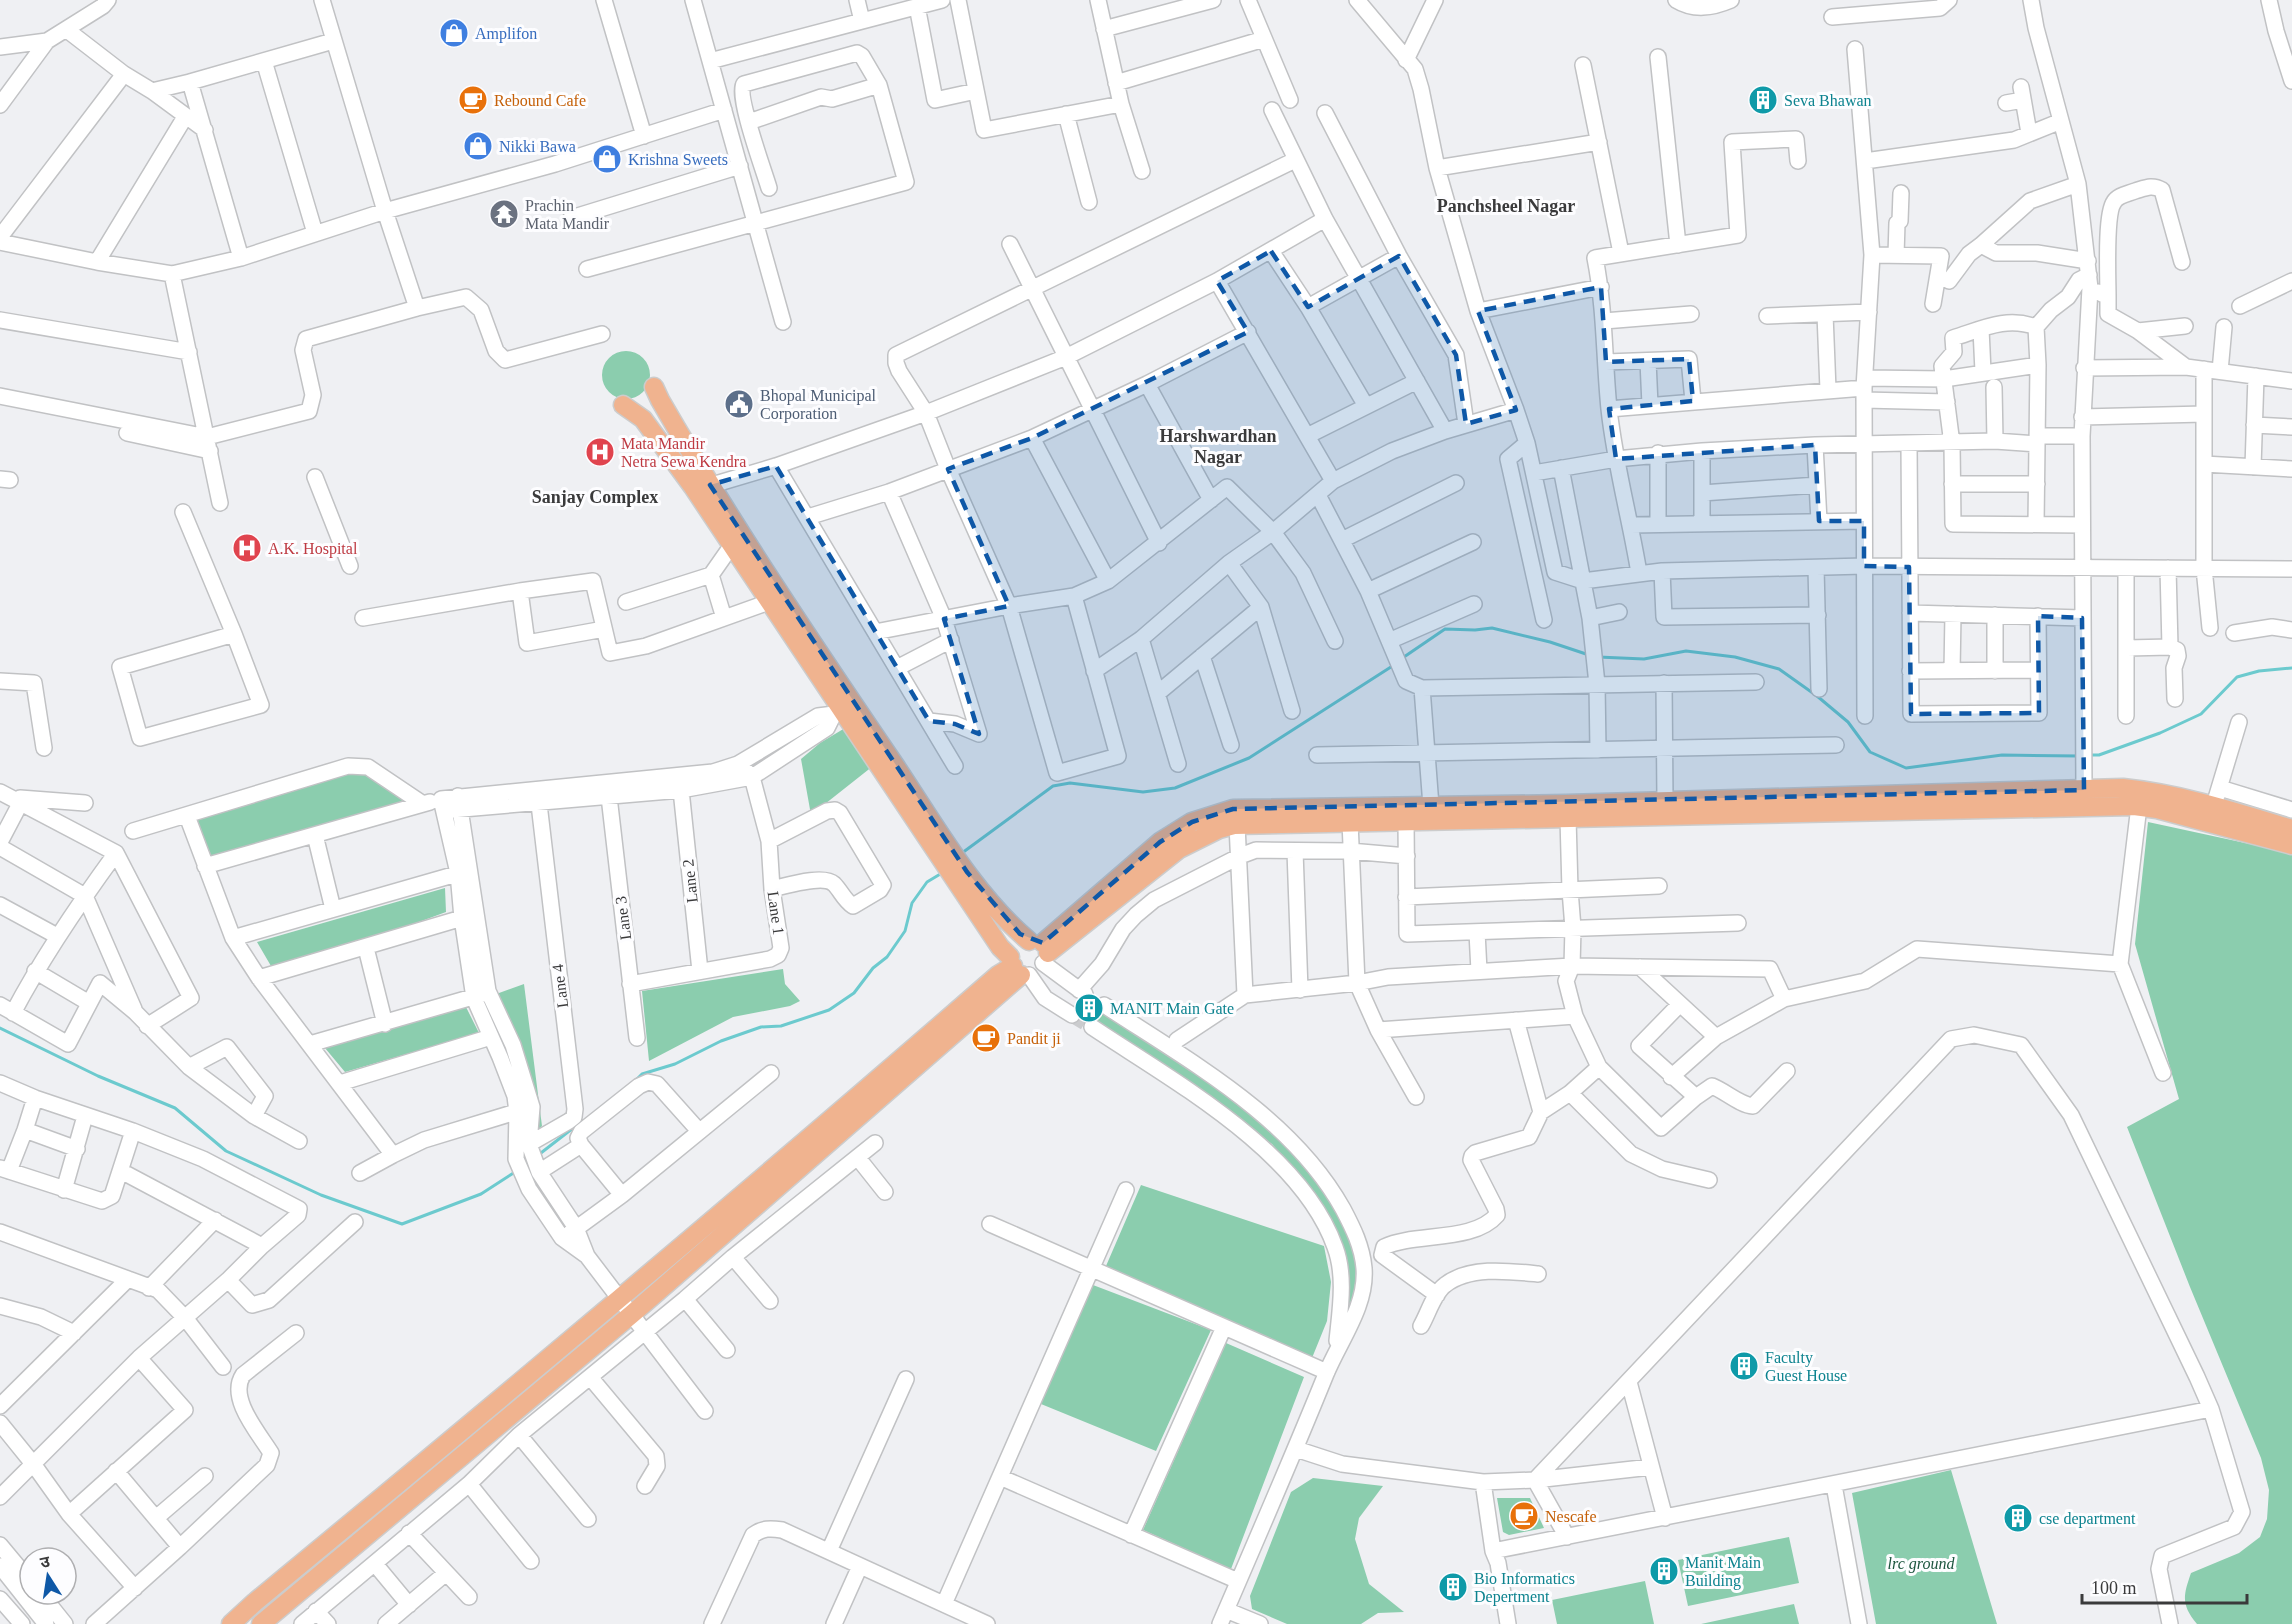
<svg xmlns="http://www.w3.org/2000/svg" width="2292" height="1624" font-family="'Times New Roman','Noto Sans Devanagari',serif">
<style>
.green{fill:#8bcdae}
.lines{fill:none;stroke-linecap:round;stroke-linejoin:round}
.stream{stroke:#6ccace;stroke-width:3}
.minor-tunnel{stroke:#cbccce;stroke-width:15;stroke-dasharray:15 8;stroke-linecap:butt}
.minor-casing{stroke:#c1c2c4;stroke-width:18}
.major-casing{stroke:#ccc;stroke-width:21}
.minor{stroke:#fff;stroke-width:15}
.major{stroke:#f0b38f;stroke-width:18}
.marked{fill:#0e58a7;fill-opacity:0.2;stroke:#0e58a7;stroke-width:4.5;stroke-dasharray:12 8;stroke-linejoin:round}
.labels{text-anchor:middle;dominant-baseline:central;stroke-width:6;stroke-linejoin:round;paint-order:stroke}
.shop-label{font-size:16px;fill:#366cbe;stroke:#fdfdff;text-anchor:start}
.food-label{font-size:16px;fill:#c56008;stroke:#fdfdff;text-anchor:start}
.culture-label{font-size:16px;fill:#0d838f;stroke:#fdfdff;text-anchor:start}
.worship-label{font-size:16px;fill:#5b616d;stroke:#fdfdff;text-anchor:start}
.service-label{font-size:16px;fill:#4e5e75;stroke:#fdfdff;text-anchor:start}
.health-label{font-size:16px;fill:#be3a42;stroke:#fdfdff;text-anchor:start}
.street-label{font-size:16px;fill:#3a3a3b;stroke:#fdfdff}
.park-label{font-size:16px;font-style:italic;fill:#1d563f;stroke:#fdfdff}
.neighbourhood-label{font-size:18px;font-weight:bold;fill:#3a3a3b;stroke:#fdfdff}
</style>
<rect width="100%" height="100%" fill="#eff0f3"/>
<path class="green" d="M602 375a24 24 0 1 1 48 0a24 24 0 1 1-48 0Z
M845 728 873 766 811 815 801 759 820 743Z
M358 769 415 801 208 859 197 821 207 815Z
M2148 822 2292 853V1624H2197C2181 1605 2183 1596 2191 1573L2239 1553 2260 1537 2267 1519 2269 1490 2261 1458 2190 1287 2127 1127 2179 1099 2135 944Z
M445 888 446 912 400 929 271 966 257 942Z
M783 969 785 984 800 1001 790 1006 733 1017 649 1061 642 991Z
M524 984 542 1126 533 1136 529 1107 488 997Z
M466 1007 479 1033 345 1072 325 1048Z
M1101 1012 1242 1103 1303 1162 1341 1217 1353 1243 1356 1269 1354 1298 1342 1327C1343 1306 1347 1283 1345 1261 1341 1220 1298 1175 1272 1144L1093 1022Z
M1141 1185 1324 1246 1331 1282 1327 1321 1312 1358 1106 1266Z
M1093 1285 1211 1330 1156 1451 1041 1404Z
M1226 1343 1304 1377 1231 1569 1143 1530Z
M1951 1470 1997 1624H1876L1852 1493Z
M1313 1478 1383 1486 1359 1518 1355 1539 1369 1584 1404 1612 1378 1613 1361 1624H1287L1252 1609 1250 1596 1291 1492Z
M1497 1498H1530L1544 1528 1509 1535 1503 1532Z
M1789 1537 1799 1583 1688 1606 1678 1560Z
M1645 1581 1654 1624H1557L1552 1600Z
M1794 1604 1799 1624H1701Z"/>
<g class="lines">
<path class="stream" d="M1598 657 1644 659 1686 651 1735 657 1779 669 1817 696 1848 722 1870 752 1906 768 2002 755 2079 756
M1401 659 1445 629 1475 630 1492 628 1550 642 1589 655
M2089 755H2099L2160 733 2201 714 2237 677 2259 671 2292 668
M962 853 1053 786 1070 783 1143 792 1175 788 1249 758 1394 665
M0 1028 98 1076 175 1108 226 1151 321 1195 402 1224 481 1194 515 1172
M635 1081 642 1074 675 1064 721 1041 761 1027 781 1026 829 1010 854 993 873 968 887 957 905 931 912 903 927 882 942 873
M537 1156 577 1125"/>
<path class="minor-tunnel" d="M1072 1015 1092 1027"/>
<g class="minor-casing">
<path id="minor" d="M322 0 385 211 417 308
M604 0 644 136
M693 0 783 322
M857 0 862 21
M958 0 984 130 1121 104
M1098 0 1121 104 1142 171
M1248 0 1290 100
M1357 0 1415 69 1421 89 1437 168 1478 311 1516 410 1527 443 1555 572 1583 581 1662 571 1864 566 2292 569
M1676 0C1694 11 1712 8 1731 0
M2031 0 2036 28 2078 184 2090 288 2082 436 2084 790
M2269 0 2276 31 2292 81
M917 6 935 100 976 91
M1832 17 1940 8 1949 0
M1104 29 1213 0
M67 30 124 74 152 91 205 130
M0 47 47 41 103 6 108 0
M1855 49 1872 255 1864 388 1865 716
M1658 57 1678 245
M1406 60 1435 0
M264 61 315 233
M710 61 942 0
M1583 65 1621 253
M190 82 241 258
M1116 83 1264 39
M2021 87 2029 133
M152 91 190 82 333 41
M2006 103 2023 100
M0 105 47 41
M1272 110 1325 219 1445 431
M1325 113 1399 256 1456 355 1466 424
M1066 114 1089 202
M1865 161 2014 140 2061 121
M1437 168 1599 142
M769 188C764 171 736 95 744 84L857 53 862 56 879 85
M571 218 740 166
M0 237 124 74
M0 242 97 262 172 274 241 258 385 211 555 164 724 110
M1010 244 1159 543
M1981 245 1996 253H2037L2088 261
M1271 251 1308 307 1366 406
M1872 255 1941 256 1933 304
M1896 255 1897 223 1900 221 1901 193
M97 262 185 117
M587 269 906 182 879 85 832 99 821 97 749 122
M172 274 220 503
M1217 281 1333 481
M1949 281 1969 254 1981 245 2030 201 2078 184
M2098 292 2108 297V314L2138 331 2186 367
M2108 297C2108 278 2105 214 2114 202 2118 195 2128 194 2135 191 2145 188 2152 184 2162 190L2182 262
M2240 306 2292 281
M1308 307 1399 256
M1478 311 1601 287
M1825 314 1828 390
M1767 316 1869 312
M0 320 189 352
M1604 321 1691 314
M2036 327C2006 316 1982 329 1953 338L1954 352 1942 366 1952 444 1953 524 2082 525
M1981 329 1983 372
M2138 331 2185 326
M1648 361 1650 405
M1606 362 1689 359 1693 401
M2084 368 2186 367 2292 381
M2204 369V568L2210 628
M2220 371 2224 327
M1865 378 1944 379 2038 365
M1147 384 1211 500
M1994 387 1995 441
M0 396 207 437 309 411 313 395 303 350 306 339 417 308 466 297 481 310 496 351 505 360 602 334
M1864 400 1947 402
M1609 409 1864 388
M2082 417 2204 414
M2254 425 2292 427
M127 433 210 451
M1307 436 1417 381
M2038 436H2082
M1032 438 1108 581
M1527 443 1508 459 1544 620
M1909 444 1911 714 2039 713 2038 616
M1815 445 1819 521
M1702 451V524
M1658 453V525
M2204 464 2292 469
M776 466 955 766
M2253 467 2256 376
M1561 468 1590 618 1597 684 1598 750
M1534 473 1616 459 1702 451 1815 445 1995 441 2037 444
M315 477 350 566
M0 479 10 480
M1952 484H2037
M702 488 776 466 926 413 1066 357 1217 281 1325 219
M889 492 944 619 979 734 955 724 929 721
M1702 493 1817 485
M1318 495 1368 591 1406 681 1422 688 1756 682
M183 512 234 634 261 705 140 738 120 667 234 634
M808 517 889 492 1032 438 1147 384 1248 332
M2036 524 2038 365 2036 327 2051 310 2068 297 2079 280 2089 275
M1631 525 1864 521
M1342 540 1456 483
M1229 563 1261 607 1292 711
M1816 568 1819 689
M2168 568 2170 647
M1662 571 1664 617 1818 615
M1639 573C1630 518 1615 465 1609 409 1604 359 1605 308 1595 258L1738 235 1732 142 1796 139 1798 161
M520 591 527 643 604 629
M1368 591 1473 542
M1074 596 1118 756 1057 773 1009 606 948 469 926 413 899 371 896 363V355L1295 160
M626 602 711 575
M1910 613 2082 618
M363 618 520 591 593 581 610 653 646 646 769 602
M724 618 711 575 732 545
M1590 618 1619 612
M875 632 1009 606 1074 596 1108 581 1227 487 1273 532 1303 573 1335 641
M2234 633 2272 627 2292 630
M1141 639 1178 764
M1389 641 1474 604
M2127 648 2170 647 2177 650 2178 656 2174 668 2175 699
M1202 656 1231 745
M897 668 951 640
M1094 671 1141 639 1229 563 1273 532 1333 481 1392 451 1445 431 1516 410
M1910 671 2038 670
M1952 671 1953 614
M1995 671V615
M0 681 34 683 44 748
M1664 683 1665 801
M1422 688 1431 806
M1158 693 1261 607
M2126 716V568
M1317 755 1836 745
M608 788 637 1038
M2220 788 2292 810
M681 790 700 971
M0 792 116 853 191 998 147 1026
M458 796 488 991 513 1045 532 1107 529 1144 539 1172 576 1228 587 1256
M20 798 85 803
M2214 805 2239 722
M2139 806 2120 964 2163 1073
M451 810 681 790 752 777 827 728 834 714
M187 816 233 938 259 978 393 1155 424 1140 532 1107
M1568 818 1570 890 1573 928 1572 966 1566 981 1575 1016 1599 1067 1661 1128 1696 1097 1712 1086C1725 1091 1740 1105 1753 1106L1787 1071
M1406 821 1407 934 1738 923
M1350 822 1357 983 1378 1030 1575 1016
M1237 825 1245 995
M133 831 348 766 368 767 423 804
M315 835 333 909
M769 841 827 811 835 810 840 813 883 885 880 890 853 906C844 900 841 891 834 884 823 874 786 886 772 889
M0 842 21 802
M0 847 85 896 134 1009
M1295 851 1300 990
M205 866 430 802
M1406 897 1659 886
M0 905 57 936
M1477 932 1479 971
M233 938 467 871
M366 948 385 1024
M1043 963 1085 994
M1640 967 1716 1037
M35 971 89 1003
M1029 975 1045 998 1072 1015
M259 978 462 918
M630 984 770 959 778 955 781 948 772 889 769 841 752 777 745 770
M1079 990 1102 964 1123 929 1136 915 1154 900 1240 856 1256 850 1350 851 1407 856
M1680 1004 1639 1046 1696 1097
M0 1005 68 1044 100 983 135 1012 189 1067 254 1116 299 1141
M1104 1005C1189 1061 1292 1117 1343 1209 1353 1228 1362 1246 1364 1268 1367 1306 1340 1340 1326 1374 1292 1458 1256 1541 1220 1624
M13 1013C43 956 78 905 116 853
M1516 1020 1541 1112
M1092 1027C1173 1081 1301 1151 1335 1247 1346 1276 1340 1311 1337 1341
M1378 1030 1416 1097
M1177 1040 1245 995 1357 983 1388 977 1572 966 1770 969 1784 999
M310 1044 483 994
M189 1067 227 1047 265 1096 254 1116
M1671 1077 1716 1037 1784 999 1865 981 1917 949 2120 964
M0 1083 35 1098 133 1131 203 1159 299 1209 298 1215 262 1246
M340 1083 491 1037
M1570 1093 1631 1154 1662 1169 1709 1180
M25 1130 77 1149
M529 1144 569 1121 574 1117 575 1109 539 804
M581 1145 622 1195
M858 1158 885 1192
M0 1168 102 1201 112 1196 133 1131
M9 1171 25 1130 35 1098
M121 1171 262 1246 228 1280 252 1305 269 1300 355 1222
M539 1172 581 1145 578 1138 581 1132 639 1086 648 1082 657 1084 699 1131
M360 1173 393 1155
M64 1190 85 1116
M990 1224 1327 1372
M0 1232 158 1290 186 1319 223 1367
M570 1233 622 1195 771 1073
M733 1257 770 1301
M149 1288 215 1220
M1437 1295 1382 1255 1384 1247C1415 1232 1473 1243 1497 1215L1496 1209 1471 1160 1472 1156 1475 1153 1529 1137 1541 1112 1570 1093 1599 1067
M685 1299 727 1350
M0 1306 41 1317 74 1333
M1421 1326C1428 1314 1434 1293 1445 1285 1469 1266 1509 1271 1538 1274
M590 1377 656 1456 657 1466 645 1486
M1629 1382 1665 1518
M0 1406 128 1279
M705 1411 587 1256 562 1238 529 1189 516 1159 517 1112 515 1096 500 1057 474 998 462 918 458 873 441 799 713 772 738 764 818 716 834 714 849 704
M0 1423 34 1465 69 1514 135 1588
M519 1435 588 1519
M1296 1449 1342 1464 1483 1482 1535 1480 1651 1467
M116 1471 180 1547
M1000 1477 1238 1581
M1483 1482 1493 1551 1498 1563 1508 1624
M469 1484 531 1561
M1834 1485 1859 1624
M0 1497 139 1358 228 1280
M69 1514 185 1410 139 1358
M156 1518 205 1476
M409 1533 469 1597
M1131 1535 1224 1327
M1567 1537 1535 1480 1951 1039 1974 1035 2021 1045 2071 1115 2197 1377 2211 1409 2242 1512 2234 1527 2162 1556 2159 1569 2170 1624
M0 1545 30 1581
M829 1551 906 1379
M1493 1551 2211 1409
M375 1564 409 1605
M0 1566 46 1624
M41 1594 65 1624
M0 1599 22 1624
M944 1604 1126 1190
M1226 1610 1260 1624
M316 1611 328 1624
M94 1624 180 1547 267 1465 271 1453C258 1432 228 1398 243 1375L296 1333
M302 1624 469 1484 519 1435 685 1299 733 1257 875 1143
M386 1624 446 1573
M712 1624 753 1535C763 1528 770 1528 782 1530L987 1624
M834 1624 860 1566"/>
</g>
<g class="major-casing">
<path id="major" d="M654 387 660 400C732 525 813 645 894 764 935 825 973 894 1029 941
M623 405 643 419 693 487 1000 947 1010 957
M1043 943 1160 842 1192 822 1233 809 1567 804 2123 788C2181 794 2236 812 2292 829
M1048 953 1179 849 1219 829 1234 825 2134 806 2157 809 2292 845
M231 1624 255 1602C505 1396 753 1188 998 975L1013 966
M261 1624 632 1314 1021 975"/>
</g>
<use href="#minor" class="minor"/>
<use href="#major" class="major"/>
</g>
<path class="marked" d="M1271 251 1308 307 1399 256 1456 355 1466 424 1516 410 1478 311 1601 287 1606 362 1689 359 1693 401 1609 409 1616 459 1815 445 1819 521H1864V566L1909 567 1911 714 2039 713 2038 616 2082 618 2084 790 1233 809 1192 822 1160 842 1043 943 1020 934 967 872 710 485 776 466 929 721 955 724 979 734 944 619 1009 606 948 469 1032 438 1248 332 1217 281Z"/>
<defs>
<g id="shop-disc" transform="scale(1.5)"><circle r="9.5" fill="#3f7fe0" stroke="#fdfdff"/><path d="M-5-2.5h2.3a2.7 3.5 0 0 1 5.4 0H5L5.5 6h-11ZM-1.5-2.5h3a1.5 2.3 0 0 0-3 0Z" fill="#fff"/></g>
<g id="cafe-disc" transform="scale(1.5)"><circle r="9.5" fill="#e8710a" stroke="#fdfdff"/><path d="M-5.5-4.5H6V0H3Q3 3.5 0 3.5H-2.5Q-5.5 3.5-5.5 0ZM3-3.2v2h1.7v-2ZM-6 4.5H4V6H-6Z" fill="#fff"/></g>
<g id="building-disc" transform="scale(1.5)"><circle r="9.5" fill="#0f9aa8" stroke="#fdfdff"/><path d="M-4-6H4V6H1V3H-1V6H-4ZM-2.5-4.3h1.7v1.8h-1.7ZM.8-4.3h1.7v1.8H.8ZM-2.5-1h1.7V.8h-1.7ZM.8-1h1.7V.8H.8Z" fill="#fff"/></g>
<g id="temple-disc" transform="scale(1.5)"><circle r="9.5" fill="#6b7280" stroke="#fdfdff"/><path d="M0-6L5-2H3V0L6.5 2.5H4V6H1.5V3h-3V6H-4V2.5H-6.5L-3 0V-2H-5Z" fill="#fff"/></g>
<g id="civic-disc" transform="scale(1.5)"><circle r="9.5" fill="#5c6f8a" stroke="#fdfdff"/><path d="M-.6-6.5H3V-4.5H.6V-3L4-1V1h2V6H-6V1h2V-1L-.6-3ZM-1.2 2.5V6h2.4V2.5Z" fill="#fff"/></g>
<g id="hospital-disc" transform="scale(1.5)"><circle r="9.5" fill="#e0444e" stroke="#fdfdff"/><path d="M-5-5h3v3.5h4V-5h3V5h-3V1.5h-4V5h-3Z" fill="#fff"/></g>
</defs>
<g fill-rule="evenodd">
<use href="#shop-disc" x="454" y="33"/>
<use href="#cafe-disc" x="473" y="100"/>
<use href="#building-disc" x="1763" y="100"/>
<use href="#shop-disc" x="478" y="146"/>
<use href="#shop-disc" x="607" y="159"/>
<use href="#temple-disc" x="504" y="214"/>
<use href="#civic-disc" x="739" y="404"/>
<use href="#hospital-disc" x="600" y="452"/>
<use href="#hospital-disc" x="247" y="548"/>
<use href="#building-disc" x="1089" y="1008"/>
<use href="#cafe-disc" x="986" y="1038"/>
<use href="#building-disc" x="1744" y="1366"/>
<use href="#cafe-disc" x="1524" y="1516"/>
<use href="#building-disc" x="2018" y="1518"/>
<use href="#building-disc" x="1664" y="1571"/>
<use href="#building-disc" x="1453" y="1587"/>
</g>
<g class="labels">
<g class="shop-label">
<text x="475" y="33">Amplifon</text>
<text x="499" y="146">Nikki Bawa</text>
<text x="628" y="159">Krishna Sweets</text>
</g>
<g class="food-label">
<text x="494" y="100">Rebound Cafe</text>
<text x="1007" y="1038">Pandit ji</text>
<text x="1545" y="1516">Nescafe</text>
</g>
<g class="culture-label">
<text x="1784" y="100">Seva Bhawan</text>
<text x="1110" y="1008">MANIT Main Gate</text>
<text x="1765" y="1357">Faculty<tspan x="1765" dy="18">Guest House</tspan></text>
<text x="2039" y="1518">cse department</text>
<text x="1685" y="1562">Manit Main<tspan x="1685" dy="18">Building</tspan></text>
<text x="1474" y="1578">Bio Informatics<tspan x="1474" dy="18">Depertment</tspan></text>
</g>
<g class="worship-label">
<text x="525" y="205">Prachin<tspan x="525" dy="18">Mata Mandir</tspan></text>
</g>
<g class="service-label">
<text x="760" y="395">Bhopal Municipal<tspan x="760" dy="18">Corporation</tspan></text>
</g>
<g class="health-label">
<text x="621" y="443">Mata Mandir<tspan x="621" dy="18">Netra Sewa Kendra</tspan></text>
<text x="268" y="548">A.K. Hospital</text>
</g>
<g class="street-label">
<text transform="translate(690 881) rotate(-96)">Lane 2</text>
<text transform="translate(776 913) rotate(82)">Lane 1</text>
<text transform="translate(623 918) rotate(-97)">Lane 3</text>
<text transform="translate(560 986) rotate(-97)">Lane 4</text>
</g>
<g class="park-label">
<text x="1921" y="1563">lrc ground</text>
</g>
<g class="neighbourhood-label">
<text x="1506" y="206">Panchsheel Nagar</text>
<text x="1218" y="436">Harshwardhan<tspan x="1218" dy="21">Nagar</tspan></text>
<text x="595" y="497">Sanjay Complex</text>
</g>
</g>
<g transform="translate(48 1576) rotate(348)"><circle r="28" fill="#fdfdff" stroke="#afafb1" stroke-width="1.5"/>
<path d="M0-4.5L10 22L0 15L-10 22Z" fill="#0e58a7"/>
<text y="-9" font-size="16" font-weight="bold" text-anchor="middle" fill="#3a3a3b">उ</text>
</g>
<path d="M2082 1594v9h165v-9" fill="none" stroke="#3a3a3b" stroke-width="3"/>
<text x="2091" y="1594" font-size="18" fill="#3a3a3b" stroke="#fdfdff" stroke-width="4.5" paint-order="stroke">100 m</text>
</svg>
